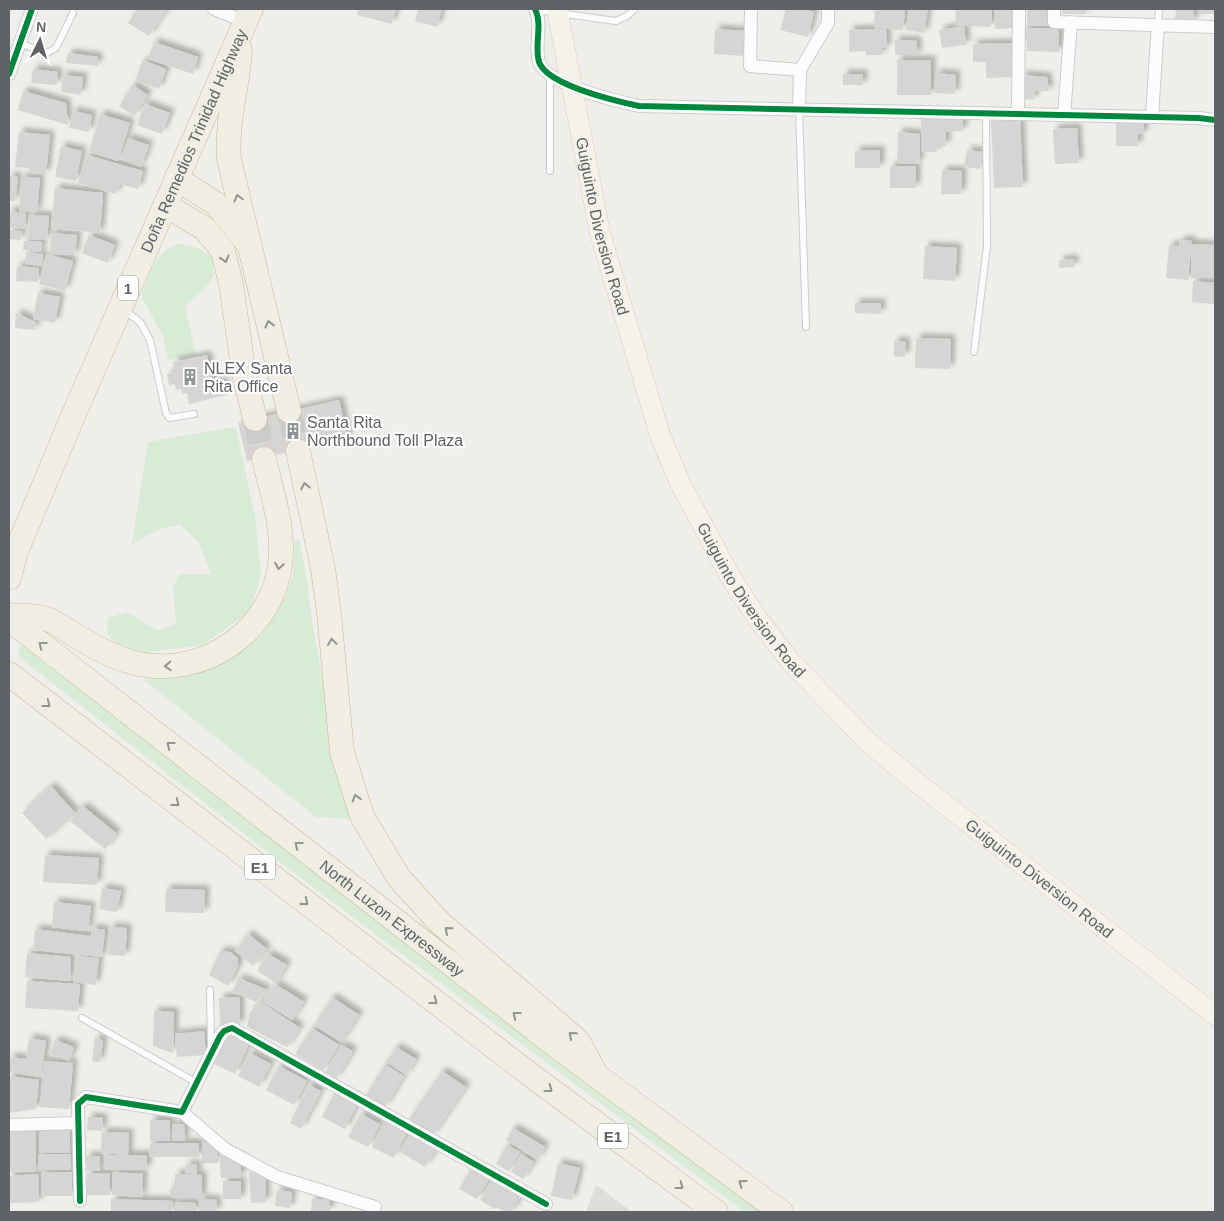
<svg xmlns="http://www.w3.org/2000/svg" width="1224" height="1221" font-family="Helvetica,sans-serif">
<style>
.industrial{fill:#dfddda}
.green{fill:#d8ebd6}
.building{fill:#d6d5d3;filter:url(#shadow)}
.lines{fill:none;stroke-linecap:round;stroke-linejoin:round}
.highway-tunnel{stroke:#cbcbca;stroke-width:24;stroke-dasharray:24 12;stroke-linecap:butt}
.lane-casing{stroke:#cbcccc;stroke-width:8}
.street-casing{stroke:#cbcccc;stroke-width:14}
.primary-casing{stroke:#d7ceb8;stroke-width:21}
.highway-casing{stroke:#c8b996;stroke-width:25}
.lane{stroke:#fdfcfc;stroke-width:6}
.street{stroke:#fdfcfc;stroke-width:12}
.primary{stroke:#f4f2e9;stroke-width:20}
.highway{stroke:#f0ede3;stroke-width:24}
.cycleway-casing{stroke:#fff;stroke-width:9}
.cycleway{stroke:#00873e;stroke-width:6}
.oneway{stroke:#929393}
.labels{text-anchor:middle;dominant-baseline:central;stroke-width:4.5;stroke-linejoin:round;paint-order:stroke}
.shield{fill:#fff;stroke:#8f9295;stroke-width:1}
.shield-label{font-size:15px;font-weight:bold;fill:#5f6368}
.street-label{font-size:16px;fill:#5f6368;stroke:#fff}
.poi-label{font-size:16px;fill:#5f6368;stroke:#fff;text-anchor:start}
</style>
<defs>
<filter id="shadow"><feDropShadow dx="4.5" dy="-4.5" stdDeviation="2.5" flood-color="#0004"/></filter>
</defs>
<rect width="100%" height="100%" fill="#efeeea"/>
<path class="industrial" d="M596 1185 632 1212H586Z"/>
<path class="green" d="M180 244 200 249 212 257C220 281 201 292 185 306L196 355 168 360 163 336 141 296C149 274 154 251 180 244Z
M236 427 255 517 261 575 250 611 203 645 147 652 117 648 107 632 108 618 127 612 157 630 176 624 173 587 179 574H211L199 543 180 525 162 528 132 544 148 442Z
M295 540H299C307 572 309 605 315 638 325 697 338 755 352 813L350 819 316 817 144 680 168 676 236 655 261 636 285 598 293 575Z
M22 639 776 1212H745L286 867 18 656Z"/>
<path class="building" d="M137 9H167L149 36 128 23Z
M359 9H396L392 24 357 15Z
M418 9H442L437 27 415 21Z
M786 9H802L814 12 808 37 780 30Z
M875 9H905L903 30 874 28Z
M909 9H928L924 33 906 30Z
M956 9H992L991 27 955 25Z
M994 9H1012V28L995 29Z
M1027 9H1050V26H1027Z
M1062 9H1086V14H1062Z
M1176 9H1194V22L1175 21Z
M1199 9H1215V14H1199Z
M964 26 966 45 942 48 939 30Z
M1027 28H1059V52L1027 51V39H1021L1022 32H1026Z
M715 29 746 31 745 56 714 54Z
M886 29 887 48H882V55H866L865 51 849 52V30Z
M895 40 917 41V55H895Z
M154 42 198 57 193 74 148 59Z
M1012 43V77L986 78V62H973V44Z
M68 53 98 57V66L66 63Z
M143 60 166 69 159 89 135 81Z
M897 60H931V95H897Z
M33 69 58 72 57 85 31 83Z
M936 73 956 75 955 94 935 93Z
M843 74H863V85H843Z
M63 75 83 77 81 95 61 92Z
M1022 75 1047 77 1049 91H1035L1034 100 1021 99Z
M133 85 148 95 134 116 119 106Z
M23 91 66 103 68 125 18 110Z
M145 104 170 113 162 134 137 125Z
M73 111 92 115 89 132 69 128Z
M100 114 130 123 118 161 89 152Z
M963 116V131L946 132V146H936L937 152H922L921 117Z
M1020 119 1023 187 994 188 991 120Z
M1116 119H1144V134H1138V146H1116Z
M1077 128 1079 163 1055 164 1053 129Z
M19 132 50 135 46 174 30 173 29 168 15 167Z
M898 132 920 134 919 164 897 163Z
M128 138 149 145 141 167 120 159Z
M61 146 82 151 76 181 55 177Z
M880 150V168H855V151Z
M967 150 983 152 980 169 964 167Z
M87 155 143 171 138 189 120 184 116 194 78 183Z
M890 166H916V188H890Z
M942 170 962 171 961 194H941Z
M9 176 18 177 15 201H9Z
M22 177 40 178 37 212 19 211Z
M55 188 103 193 100 233 51 228Z
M9 211 26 213 25 229 9 228Z
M29 215 49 216 47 240 28 239Z
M9 230 22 231 21 240 9 239Z
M51 233 77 235 75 255 50 254Z
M89 235 115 245 108 263 82 253Z
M1180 240 1192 241 1191 244 1215 245V278H1191V248L1188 280 1166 278 1169 245 1179 246Z
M24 241 42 242 41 252 23 250Z
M925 246 957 248 955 281 923 279Z
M26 252 43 254 41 266 25 264Z
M47 254 73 261 65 291 39 284Z
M1074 259V267L1059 268V260Z
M17 266 39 268 38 282 16 281Z
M1193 281 1215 283 1214 304 1192 302Z
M38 293 60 297 55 323 33 319Z
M855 303H881V314L855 313Z
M16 313 36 322 35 330 15 328Z
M916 338 951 339 950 369 915 368Z
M894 341 906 342 905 357 894 356Z
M207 355 213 382H222L226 386V395L189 404 187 393 182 394 181 389 176 390 175 384 169 385 167 374 175 372 173 362Z
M339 400 348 439 247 461 238 423Z
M51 786 75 813 46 839 22 813Z
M83 806 117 834 105 849 70 821Z
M45 855 99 858 97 885 43 882Z
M102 888 121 891 117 912 99 909Z
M166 889 205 890 204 913 165 912Z
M54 902 91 906 88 931 52 927Z
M110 927 127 928 125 956 108 955Z
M92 928 105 930 102 957 33 950 35 929 91 936Z
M248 934 267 949 253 966 235 951Z
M220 951 230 952 238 958V966L228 986 209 975Z
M27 953 71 957 70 981 25 977Z
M268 954 287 965 276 983 257 971Z
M76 956 99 958 96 985 73 982Z
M239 978 267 990 256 1002 232 992Z
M27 981 80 984 78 1011 25 1008Z
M275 984 304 1002 292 1020 263 1002Z
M240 997V1025H220L219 998Z
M332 997 359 1015 341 1042 314 1025Z
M261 1002 300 1028 287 1047 247 1027 250 1012Z
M154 1011 174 1012 173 1053 153 1046Z
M312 1028 339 1045 323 1071 295 1054Z
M204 1031 206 1055 177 1057 175 1034Z
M228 1034 249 1044 235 1074 214 1064Z
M95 1037 103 1041 100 1062 92 1061Z
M29 1038 46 1041 41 1077 9 1072 10 1057 26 1059Z
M55 1040 74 1047 69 1061 50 1054Z
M341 1045 353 1051 336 1079 325 1072Z
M396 1047 416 1059 406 1075 386 1062Z
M250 1053 271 1064 259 1087 238 1076Z
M44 1061 73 1063 69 1109 40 1107Z
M385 1064 404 1076 385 1107 366 1095Z
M279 1066 307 1081 294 1105 266 1090Z
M442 1071 466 1087 433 1135 409 1119Z
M9 1076 39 1080 36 1109 9 1113Z
M309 1085 321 1091 301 1129 290 1123Z
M336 1090 359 1101 345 1129 322 1117Z
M361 1114 380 1124 368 1147 348 1137Z
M88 1117 103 1118 102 1131 87 1130Z
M150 1120H170V1141H150Z
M385 1121 407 1133 393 1158 372 1147Z
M184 1124 185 1141H172V1125Z
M36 1127V1171L9 1172V1129Z
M39 1128H70V1153L39 1152Z
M513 1128 545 1147 538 1160 506 1140Z
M102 1132 129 1133 128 1155 101 1153Z
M410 1134 436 1150 425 1167 399 1151Z
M202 1142 218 1148V1163H202Z
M150 1143H199V1157H149Z
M507 1145 520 1152 509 1171 496 1164Z
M219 1150 241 1160V1177L221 1178Z
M39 1154H71V1170H38Z
M521 1154 534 1162 523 1179 511 1172Z
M104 1155H147V1170H104Z
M86 1156H100V1171H87Z
M558 1163 580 1168 572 1200 551 1196Z
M186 1164 197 1165V1174L185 1173Z
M472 1167 490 1177 477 1199 459 1189Z
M72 1172V1196H41V1173Z
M113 1172 143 1174 142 1197 112 1195Z
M249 1172 265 1175 266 1202 251 1203Z
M87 1173H110V1195H87Z
M38 1174 39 1202 9 1203V1176Z
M175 1174 202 1175V1198H172L169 1191 175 1184Z
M493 1179 508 1187 499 1204 510 1187 522 1195 511 1212H505L497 1207 495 1209 480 1200Z
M223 1181H241V1199H223Z
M277 1190 292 1192 290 1208 275 1206Z
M111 1199 173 1201 172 1212H111Z
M200 1199 217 1200 216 1212H199Z
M312 1199H330V1211H311Z
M175 1202 196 1203V1212H174Z"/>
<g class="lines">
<path class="highway-tunnel" d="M289 411 298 451
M255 419 264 459"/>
<g class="lane-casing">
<path id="lane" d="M536 10 616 21 627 16 635 9
M1158 24 1159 9
M19 43 47 53 56 48 73 13
M799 109 806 327
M550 171V76
M124 310 140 322 150 340 166 413 169 418 194 414
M974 352 987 246 986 113
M210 990 211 1049
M82 1018 197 1083"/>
</g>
<g class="street-casing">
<path id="street" d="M214 9 246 22
M535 9C543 25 534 45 539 62 547 85 616 101 639 106L1199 118 1215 120
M751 9 750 66 800 70
M1054 9V22L1215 27
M9 74 32 9
M799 109 800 70 828 23V9
M1018 114 1019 9
M1064 115 1071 22
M1152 117 1158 24
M182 1112 225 1149 277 1177 375 1207
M9 1125 78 1123
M80 1201 78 1104 86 1097 182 1112 220 1036 224 1031 232 1028 546 1204"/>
</g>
<g class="primary-casing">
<g id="primary">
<path id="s1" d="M557 9 600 233 660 435 680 483 731 578 757 618 791 662 868 742 915 781 1215 1015"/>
</g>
</g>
<g class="highway-casing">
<g id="highway">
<path d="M240 50C238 87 226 121 229 159L289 411"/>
<path d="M176 178 216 204 245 240"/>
<path d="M165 205 205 229 223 251 231 284 244 374 255 419"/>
<path d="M298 451 323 569 329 613 342 752 362 816 399 878 439 922 578 1041 594 1071"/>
<path id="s2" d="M9 578 16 552 70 423 251 9"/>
<path d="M9 615C20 616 36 615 47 619 54 621 62 628 70 632 89 644 109 656 131 662 202 682 279 629 281 553 282 521 271 490 264 459"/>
<path id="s3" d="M9 619 555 1045 781 1212"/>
<path d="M9 674 532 1076 716 1212"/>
</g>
</g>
<use href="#lane" class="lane"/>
<use href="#street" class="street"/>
<use href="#primary" class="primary"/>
<use href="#highway" class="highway"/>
<g class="cycleway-casing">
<path id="cycleway" d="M535 9C543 25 534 45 539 62 547 85 616 101 639 106L1199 118 1215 120
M9 74 32 9
M80 1201 78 1104 86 1097 182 1112 220 1036 224 1031 232 1028 546 1204"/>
</g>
<use href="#cycleway" class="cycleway"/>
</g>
<defs><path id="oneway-chevron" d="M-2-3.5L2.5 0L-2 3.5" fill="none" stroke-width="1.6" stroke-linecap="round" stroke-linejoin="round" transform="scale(1.25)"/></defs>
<g class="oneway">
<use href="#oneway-chevron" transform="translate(238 198) rotate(-105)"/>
<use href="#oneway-chevron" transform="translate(225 259) rotate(73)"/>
<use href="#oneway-chevron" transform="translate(269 324) rotate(-104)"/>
<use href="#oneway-chevron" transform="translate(305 486) rotate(-102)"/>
<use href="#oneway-chevron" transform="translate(279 566) rotate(99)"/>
<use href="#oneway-chevron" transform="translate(332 642) rotate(-96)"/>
<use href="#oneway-chevron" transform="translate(42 645) rotate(-142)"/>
<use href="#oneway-chevron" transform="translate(168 666) rotate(178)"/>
<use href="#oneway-chevron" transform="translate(47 704) rotate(38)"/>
<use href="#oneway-chevron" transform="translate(170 745) rotate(-142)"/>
<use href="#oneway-chevron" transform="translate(356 798) rotate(-107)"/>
<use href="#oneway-chevron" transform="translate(176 803) rotate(38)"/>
<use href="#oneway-chevron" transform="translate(298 845) rotate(-142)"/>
<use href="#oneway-chevron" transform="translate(305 902) rotate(38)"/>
<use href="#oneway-chevron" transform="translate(448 930) rotate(-139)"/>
<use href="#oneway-chevron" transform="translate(434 1001) rotate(38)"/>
<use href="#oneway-chevron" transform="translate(516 1015) rotate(-142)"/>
<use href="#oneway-chevron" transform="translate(572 1035) rotate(-139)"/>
<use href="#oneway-chevron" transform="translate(549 1089) rotate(37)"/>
<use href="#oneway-chevron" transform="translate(742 1183) rotate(-144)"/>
<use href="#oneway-chevron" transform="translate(680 1186) rotate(37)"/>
</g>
<defs>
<g id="building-bare" transform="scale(1.35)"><path d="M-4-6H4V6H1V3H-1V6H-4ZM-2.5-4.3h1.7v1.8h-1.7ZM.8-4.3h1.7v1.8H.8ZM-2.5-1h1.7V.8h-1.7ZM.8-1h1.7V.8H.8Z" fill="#919496" stroke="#fff" stroke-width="2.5" paint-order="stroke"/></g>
</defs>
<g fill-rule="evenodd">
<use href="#building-bare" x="190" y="377"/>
<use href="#building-bare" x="293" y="431"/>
</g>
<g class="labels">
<g class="shield">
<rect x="118" y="275.5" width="20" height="25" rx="4"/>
<rect x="245" y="854.5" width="30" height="25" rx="4"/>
<rect x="598" y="1123.5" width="30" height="25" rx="4"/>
</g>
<g class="shield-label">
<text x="128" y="288">1</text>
<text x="260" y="867">E1</text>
<text x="613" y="1136">E1</text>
</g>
<g class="street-label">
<text stroke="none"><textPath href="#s2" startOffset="475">Doña Remedios Trinidad Highway</textPath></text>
<text stroke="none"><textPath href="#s1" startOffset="222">Guiguinto Diversion Road</textPath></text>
<text stroke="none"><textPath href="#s1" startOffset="628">Guiguinto Diversion Road</textPath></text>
<text stroke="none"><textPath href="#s1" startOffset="1032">Guiguinto Diversion Road</textPath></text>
<text stroke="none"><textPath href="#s3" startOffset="486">North Luzon Expressway</textPath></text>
</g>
<g class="poi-label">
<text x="204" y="368">NLEX Santa<tspan x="204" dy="18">Rita Office</tspan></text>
<text x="307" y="422">Santa Rita<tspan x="307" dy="18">Northbound Toll Plaza</tspan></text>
</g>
</g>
<rect width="1224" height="1221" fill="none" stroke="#5f6368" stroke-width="20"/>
<g transform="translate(40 40) rotate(5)" stroke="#ffffff" stroke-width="4" paint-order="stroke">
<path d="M0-4L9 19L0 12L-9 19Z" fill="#5f6368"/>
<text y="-8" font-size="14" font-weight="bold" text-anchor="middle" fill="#5f6368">N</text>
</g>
</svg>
